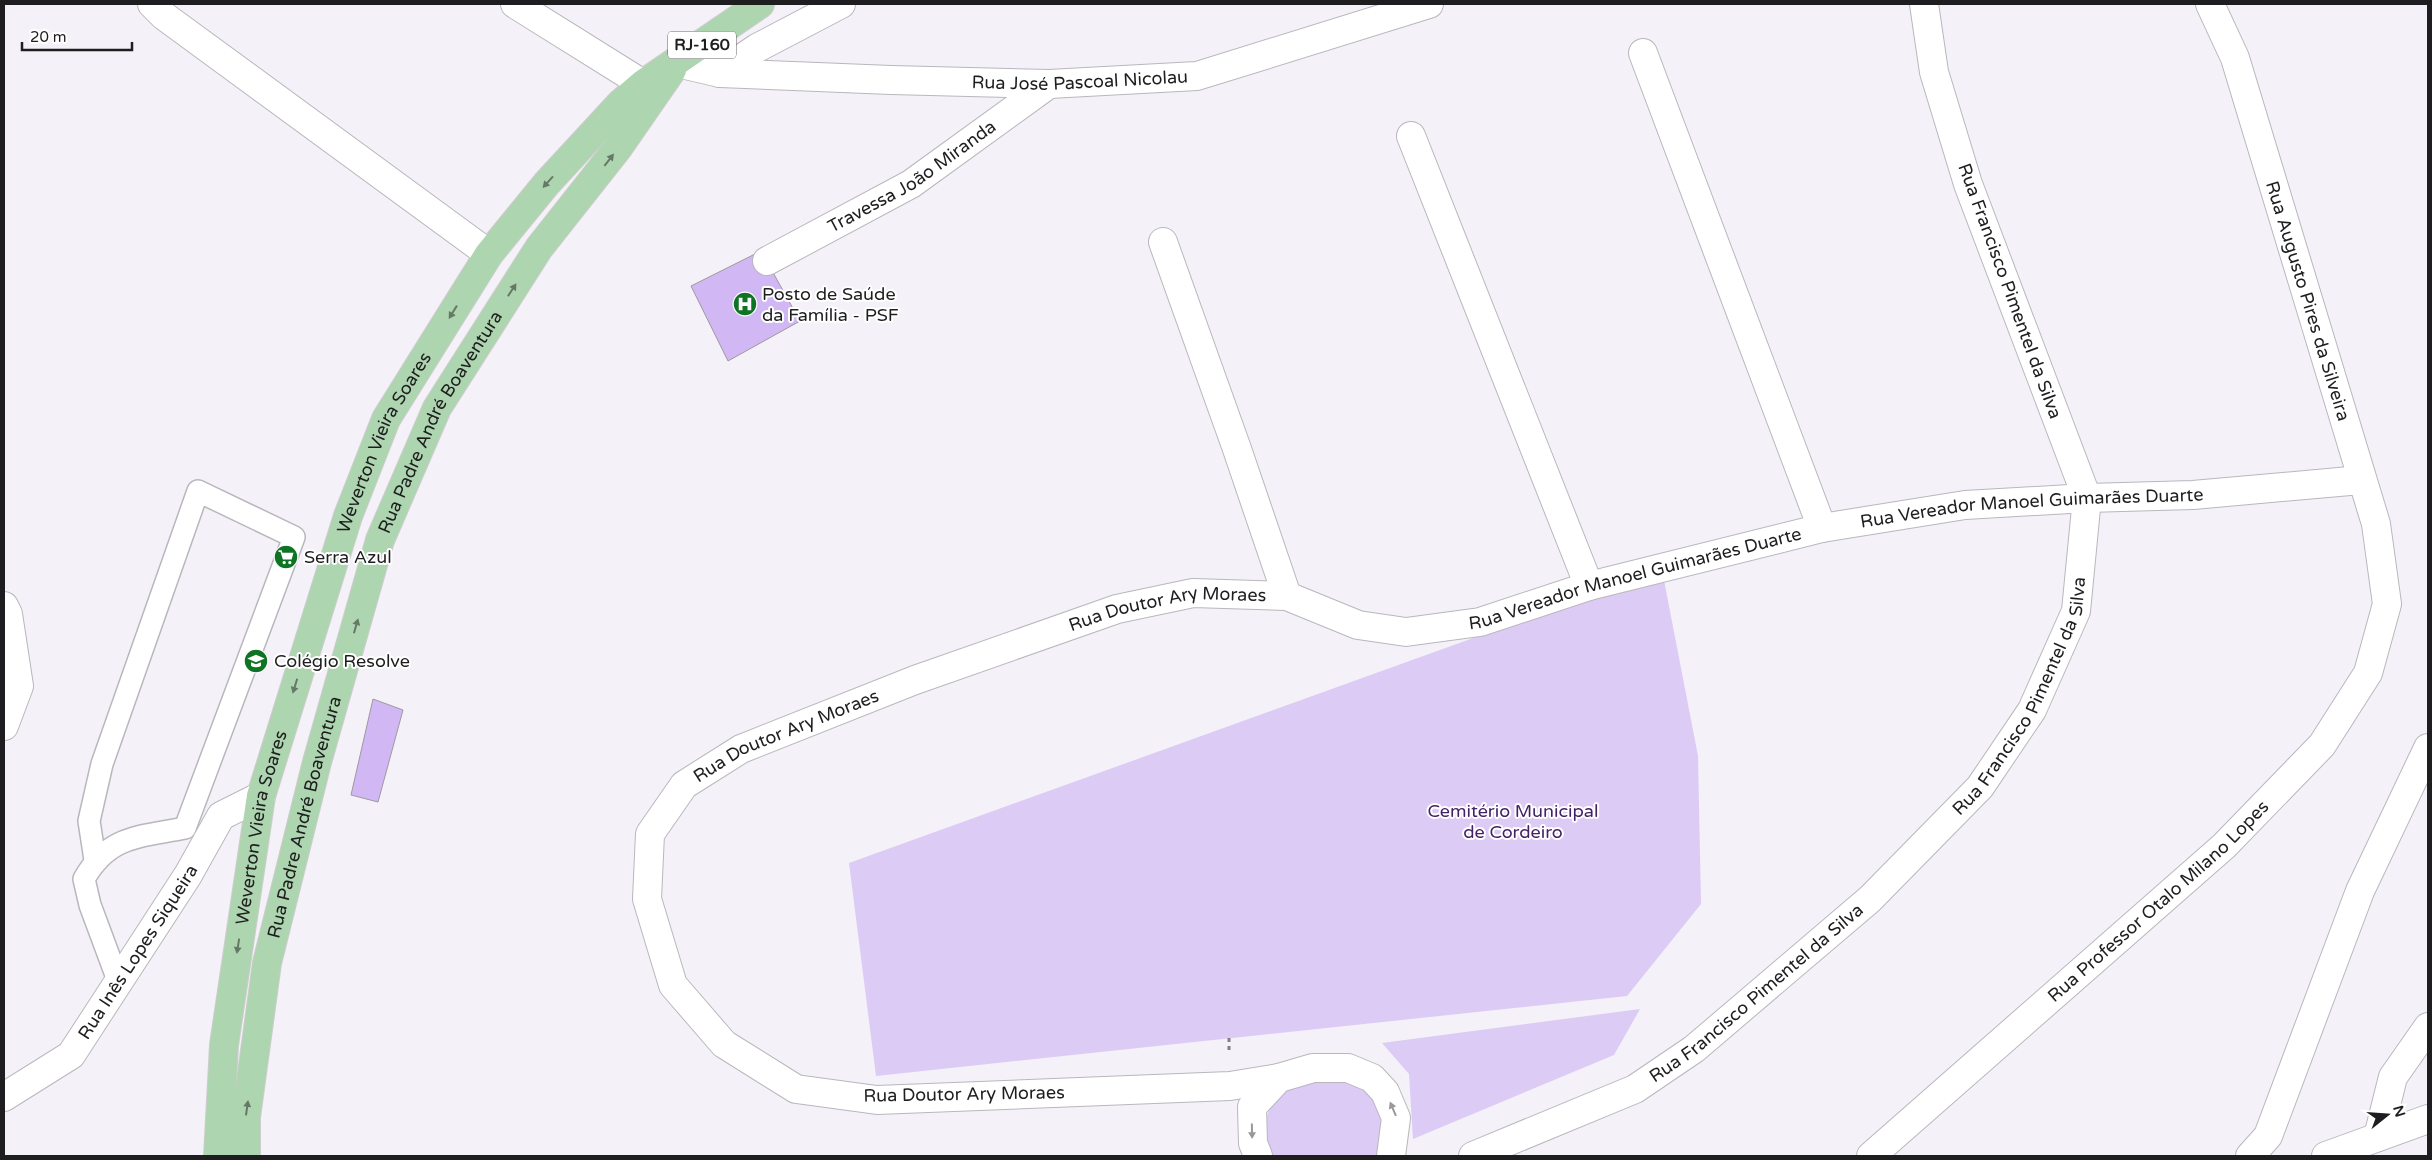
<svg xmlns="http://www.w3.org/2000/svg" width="2432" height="1160" font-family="'Varela Round',sans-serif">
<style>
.green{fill:#dccbf4}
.building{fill:#d2b7f5;stroke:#9c999f}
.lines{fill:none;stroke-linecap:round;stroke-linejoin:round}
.lane-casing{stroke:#b9b7bd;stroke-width:24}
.street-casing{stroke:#b9b7bd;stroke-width:30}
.primary-casing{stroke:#cecdce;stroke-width:30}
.path{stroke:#828084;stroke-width:3;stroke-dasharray:4 4;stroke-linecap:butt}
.lane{stroke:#fff;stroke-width:21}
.street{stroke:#fff;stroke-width:28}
.primary{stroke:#add5af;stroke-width:28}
.oneway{fill:#667967}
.oneway2{fill:#9a999a}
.labels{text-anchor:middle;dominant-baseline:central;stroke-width:4;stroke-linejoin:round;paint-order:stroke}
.shield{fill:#fff;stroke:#626162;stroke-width:1}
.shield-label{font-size:16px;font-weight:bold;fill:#1e1d1f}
.street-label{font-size:18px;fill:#1e1d1f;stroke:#fff}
.poi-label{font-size:18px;fill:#1e1d1f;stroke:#fff;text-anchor:start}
.park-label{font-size:18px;fill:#442067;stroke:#fff}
</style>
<rect width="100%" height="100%" fill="#f4f1f8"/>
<path class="green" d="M1662 570 1698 756 1701 904 1627 996 876 1076 849 863Z
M1640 1009 1614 1055 1413 1139 1409 1074 1382 1043Z
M1309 1078H1337L1362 1088 1377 1098 1387 1121 1381 1156H1271C1259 1134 1265 1103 1287 1089 1294 1085 1302 1082 1309 1078Z"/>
<path class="building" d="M761 251 800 321 728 361 691 286Z
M373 699 403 710 378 802 351 795Z"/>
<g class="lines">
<g class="lane-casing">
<path id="lane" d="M95 860 89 821 102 764 198 491 294 537 185 828C140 837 109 835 84 879L90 905 119 983"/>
</g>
<g class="street-casing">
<g id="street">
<path d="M152 4 164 16 489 254"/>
<path d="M515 4 643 84"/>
<path d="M1643 53 1822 528"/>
<path d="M677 63 720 73 757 48 841 4"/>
<path id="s1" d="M720 73 891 80 1049 84 1197 76 1429 4"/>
<path d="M1411 136 1589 586"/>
<path id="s2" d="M1163 242 1237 449 1287 596 1358 625 1406 632 1480 622 1589 586 1822 528 1965 505 2087 498 2193 495 2361 480"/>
<path id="s3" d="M767 261 911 184 1049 84"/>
<path d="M4 606 8 614 19 686 4 726"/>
<path id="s4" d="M1279 1078 1230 1086 877 1100 796 1089 724 1044 673 985 647 899 650 834 684 785 741 749 915 680 1117 609 1193 593 1287 596"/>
<path id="s5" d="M4 1097 71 1055 188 875 221 816 261 796"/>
<path d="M2378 1137 2393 1077 2428 1027"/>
<path d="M1258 1156 1253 1143 1252 1107 1279 1078 1313 1068H1348L1372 1078 1385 1092 1396 1118 1391 1156"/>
<path id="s6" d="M1473 1156 1635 1089 1694 1049 1870 899 1980 787 2032 710 2076 611 2087 498 1968 184 1934 72 1924 4"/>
<path id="s7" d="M1871 1156 2224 846 2322 745 2368 673 2387 604 2376 524 2235 58 2210 4"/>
<path d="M2250 1156 2268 1136 2360 891 2428 748"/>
<path d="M2326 1156 2428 1119"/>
</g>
</g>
<g class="primary-casing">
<g id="primary">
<path id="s8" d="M218 1156 224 1045 261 796 348 516 386 419 489 254 547 183 621 103 643 84 760 4"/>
<path id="s9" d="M246 1156V1117L267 963 317 762 380 540 437 408 539 248 618 148 672 70"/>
</g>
</g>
<path class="path" d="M1229 1038V1052"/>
<use href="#lane" class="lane"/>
<use href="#street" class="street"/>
<use href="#primary" class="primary"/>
</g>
<defs><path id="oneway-solid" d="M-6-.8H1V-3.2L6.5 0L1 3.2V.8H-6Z" transform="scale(1.25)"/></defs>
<g class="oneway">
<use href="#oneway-solid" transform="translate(609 160) rotate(-52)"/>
<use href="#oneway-solid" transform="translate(548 182) rotate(132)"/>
<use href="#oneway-solid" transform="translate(512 290) rotate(-57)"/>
<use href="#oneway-solid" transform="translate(453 312) rotate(122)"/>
<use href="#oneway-solid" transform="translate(356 626) rotate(-74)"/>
<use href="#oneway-solid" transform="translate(295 686) rotate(107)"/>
<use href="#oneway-solid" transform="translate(238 946) rotate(99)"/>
<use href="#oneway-solid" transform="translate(247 1108) rotate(-82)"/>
</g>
<g class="oneway2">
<use href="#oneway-solid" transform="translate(1393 1109) rotate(-113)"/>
<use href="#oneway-solid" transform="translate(1252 1131) rotate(89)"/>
</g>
<defs>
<g id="hospital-disc" transform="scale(1.25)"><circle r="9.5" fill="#0e7323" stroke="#fff"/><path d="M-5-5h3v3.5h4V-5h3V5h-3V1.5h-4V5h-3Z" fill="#fff"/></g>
<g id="supermarket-disc" transform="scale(1.25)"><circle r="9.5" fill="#0e7323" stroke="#fff"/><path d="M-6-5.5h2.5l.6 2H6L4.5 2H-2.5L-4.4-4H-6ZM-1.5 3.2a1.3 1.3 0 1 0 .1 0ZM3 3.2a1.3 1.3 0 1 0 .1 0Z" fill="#fff"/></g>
<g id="school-disc" transform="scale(1.25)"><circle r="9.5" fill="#0e7323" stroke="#fff"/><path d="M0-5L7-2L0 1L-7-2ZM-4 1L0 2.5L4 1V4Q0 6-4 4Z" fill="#fff"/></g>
</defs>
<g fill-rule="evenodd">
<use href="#hospital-disc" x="745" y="304"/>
<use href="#supermarket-disc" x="286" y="557"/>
<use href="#school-disc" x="256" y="661"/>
</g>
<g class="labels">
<rect class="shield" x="668" y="31.5" width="68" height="27" rx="4"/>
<g class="shield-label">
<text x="702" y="45">RJ-160</text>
</g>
<g class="street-label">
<text stroke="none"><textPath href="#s1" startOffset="360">Rua José Pascoal Nicolau</textPath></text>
<text stroke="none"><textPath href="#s3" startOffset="168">Travessa João Miranda</textPath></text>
<text transform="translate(2010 291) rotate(70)">Rua Francisco Pimentel da Silva</text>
<text transform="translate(2308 301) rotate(73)">Rua Augusto Pires da Silveira</text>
<text stroke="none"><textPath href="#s9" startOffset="765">Rua Padre André Boaventura</textPath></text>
<text stroke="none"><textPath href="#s8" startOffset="738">Weverton Vieira Soares</textPath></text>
<text stroke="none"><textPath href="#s2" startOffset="1141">Rua Vereador Manoel Guimarães Duarte</textPath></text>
<text stroke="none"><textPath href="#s2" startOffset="736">Rua Vereador Manoel Guimarães Duarte</textPath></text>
<text stroke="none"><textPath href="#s4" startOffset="1381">Rua Doutor Ary Moraes</textPath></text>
<text stroke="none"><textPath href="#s6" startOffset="735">Rua Francisco Pimentel da Silva</textPath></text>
<text stroke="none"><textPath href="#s4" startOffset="976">Rua Doutor Ary Moraes</textPath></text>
<text stroke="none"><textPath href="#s9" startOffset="345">Rua Padre André Boaventura</textPath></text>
<text stroke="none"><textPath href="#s8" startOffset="332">Weverton Vieira Soares</textPath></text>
<text stroke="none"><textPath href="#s7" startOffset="384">Rua Professor Otalo Milano Lopes</textPath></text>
<text stroke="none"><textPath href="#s5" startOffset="202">Rua Inês Lopes Siqueira</textPath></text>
<text stroke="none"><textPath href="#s6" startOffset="330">Rua Francisco Pimentel da Silva</textPath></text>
<text transform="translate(964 1094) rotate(-1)">Rua Doutor Ary Moraes</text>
</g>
<g class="poi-label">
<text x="762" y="294">Posto de Saúde<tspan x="762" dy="21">da Família - PSF</tspan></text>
<text x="304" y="557">Serra Azul</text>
<text x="274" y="661">Colégio Resolve</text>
</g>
<g class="park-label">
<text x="1513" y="811">Cemitério Municipal<tspan x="1513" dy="21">de Cordeiro</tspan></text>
</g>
</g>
<rect width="2432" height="1160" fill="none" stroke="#1e1d1f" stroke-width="10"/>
<g transform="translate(2387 1115) rotate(73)" stroke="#ffffff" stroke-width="4" paint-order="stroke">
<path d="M0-4L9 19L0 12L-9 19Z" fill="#1e1d1f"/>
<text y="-8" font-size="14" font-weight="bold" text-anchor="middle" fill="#1e1d1f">N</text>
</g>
<path d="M22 42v8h110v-8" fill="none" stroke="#1e1d1f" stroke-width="2.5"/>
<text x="30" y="42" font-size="15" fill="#1e1d1f" stroke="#ffffff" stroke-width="4" paint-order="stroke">20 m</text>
</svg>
